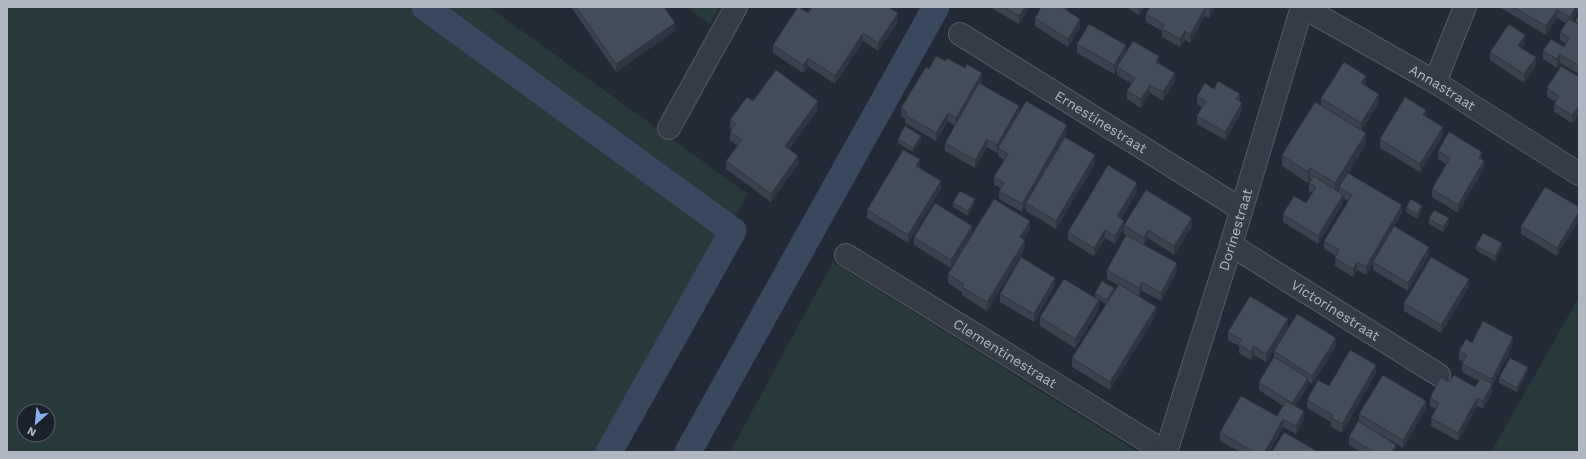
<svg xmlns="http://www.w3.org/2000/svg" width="1586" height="459" viewBox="0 0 1586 459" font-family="'Work Sans',sans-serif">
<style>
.green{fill:#27393a;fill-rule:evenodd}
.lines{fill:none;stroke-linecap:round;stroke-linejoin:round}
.canal{stroke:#39475f;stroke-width:27}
.minor-casing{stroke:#535a65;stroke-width:24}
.minor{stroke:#363c47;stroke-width:22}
.wall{fill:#3a424e;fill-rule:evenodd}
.shaded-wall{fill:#303640}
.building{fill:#444d5b;stroke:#303640}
.labels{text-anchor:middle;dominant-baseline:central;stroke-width:3;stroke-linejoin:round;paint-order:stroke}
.street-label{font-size:14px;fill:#b0b7c3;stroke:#1b212c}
</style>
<rect width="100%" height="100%" fill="#222a36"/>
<path class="green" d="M7,7H489L748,194L601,452H7ZM24,411H48V435H24Z
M686,7H719L710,24Z
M833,262L1138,452H730Z
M1579,297V452H1491L1498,440Z"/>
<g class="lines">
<path class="canal" d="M425,7L733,231L609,452
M688,452L936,7"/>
<defs>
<g id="minor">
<path id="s1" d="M1303,7L1435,82L1579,174"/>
<path id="s2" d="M960,34L1241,209"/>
<path d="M1435,82L1465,7"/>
<path d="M669,128L736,7"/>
<path id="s3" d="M1231,245L1439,375"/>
<path id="s4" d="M846,255L1165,452"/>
<path id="s5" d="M1166,452L1231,245L1302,7"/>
</g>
</defs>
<use href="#minor" class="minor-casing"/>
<use href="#minor" class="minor"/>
</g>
<path class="wall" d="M571,7H664L675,31L616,72Z
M990,7H1030L1019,24Z
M1068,7L1066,10L1080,27L1068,47L1035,26V18Z
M1126,7H1144L1139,15Z
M1150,7H1215L1209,18L1205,16L1190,43L1185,40L1180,47L1162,37V31L1146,22V14Z
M1499,7H1579L1573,21L1575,23V21L1579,15V74L1560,63L1557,68L1543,59V51L1564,47L1566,44L1560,40V32L1566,23L1557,18L1546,35Z
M808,13L898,22L878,51L863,41L835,84L808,66L803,73L773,53V45Z
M1525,43L1522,48L1536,65L1524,83L1490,60V52Z
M1077,44L1126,53L1159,64L1175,81L1163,101L1150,93L1141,108L1127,99V91L1132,84L1117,75V68L1114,74L1077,53Z
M929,69L982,81L981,84L1019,112L1067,133L1065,137L1095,164L1056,229L1026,211V205L1022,212L999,199V191L1000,188L994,185V177L1004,160L998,156V151L997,153L987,147L975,168L945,151V143L955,126L948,121L936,141L905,123V119L901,116V108Z
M1579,77V117L1578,116L1572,123L1554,112V104L1556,102L1547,97V88Z
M1366,84L1364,86L1379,103L1361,130L1366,144L1348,173L1402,213L1394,226L1429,255L1408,291L1373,270V263L1366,275L1357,270L1353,277L1335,266V258L1336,256L1324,249V241L1348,201L1343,198V203L1318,244L1283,222V214L1306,203L1313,193L1309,191V183L1311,179H1310L1308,183L1282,166V155L1321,106V98ZM1345,178L1339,187V192L1337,191Z
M1214,89L1240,101L1242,111L1225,140L1197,124V116L1202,107L1197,104V96Z
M753,101L818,109L789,149L798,164L771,202L726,169V161L738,146L730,140V132L732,130L730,129V120Z
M1443,135L1420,172L1380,148V139Z
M898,139L921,140L913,152L898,143Z
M1438,151L1484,168L1458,213L1432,197V189L1446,164L1438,159Z
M920,168L941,189L908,243L867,218V210Z
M1137,191L1121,219L1124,229L1115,244L1105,238L1094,256L1068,240V232Z
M953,203H975L968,216L953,207Z
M1579,207L1557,256L1521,234V226Z
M1406,208L1422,211L1417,219L1406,212Z
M1429,219L1449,222L1443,232L1429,224Z
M1124,225L1192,227L1174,255L1148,238L1144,245L1177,271L1161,301L1142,291L1139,296L1156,315L1110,390L1072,367V358L1106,304L1095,297V293L1114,292L1118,285L1107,279V270L1128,236L1124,234Z
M1030,229L1024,239L1025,248L987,311L962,295V292L948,283V274Z
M972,234L951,268L914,245V237Z
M1476,246L1502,248L1495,261L1476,250Z
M1055,286L1034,322L1000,302V294Z
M1469,287L1441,333L1404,311V303Z
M1099,309L1075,348L1040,326V317Z
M1288,327L1266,362L1254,355L1251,360L1239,353V346L1228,340V332Z
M1472,343L1513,345L1492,386V393L1483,409L1477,406L1458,441L1431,426V418L1436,409L1430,406V398L1449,382L1475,387L1479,381L1462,372V364L1463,362L1459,360V351Z
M1336,346L1312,384L1308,381V386L1295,406L1304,419L1296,434L1283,427L1269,452H1240L1220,441V432L1277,416L1283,406L1259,390V382L1274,359V351Z
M1528,371L1517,392L1499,383V378Z
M1376,373L1342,433L1331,427V422L1307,408V400L1329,386Z
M1426,409L1403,448L1378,433L1396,452H1360L1349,445V437L1359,422V414Z"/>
<path class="shaded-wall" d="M1025,7H1030L1019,24V16Z
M1063,7H1068V8L1063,16Z
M1139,7H1144L1139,15Z
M1210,7H1215L1209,18V10Z
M1576,7H1579V10L1570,25V17Z
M1205,8V16L1190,43V35Z
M1557,10V18L1546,35V26Z
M898,13V22L878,51V43Z
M1080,19V27L1068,47V39Z
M675,23V31L616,72V64Z
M1185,31V40L1180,47V39Z
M863,33V41L835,84V76Z
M1525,35V43L1518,54V46Z
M1126,45V53L1114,74V65Z
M1560,54V63L1557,68V59Z
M1159,56V64L1156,62Z
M1536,57V65L1524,83V74Z
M808,58V66L803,73V65Z
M982,73V81L956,126V118Z
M1175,73V81L1163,101V92Z
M1366,76V84L1361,92V83Z
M1150,85V93L1141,108V99Z
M1240,94V102L1236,99Z
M1379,94V103L1361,131V123Z
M818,101V109L785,154V146Z
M1242,103V111L1225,140V132Z
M1019,106V114L998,148V151L997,153V145Z
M1578,107V116L1572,123V115Z
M1426,110V118L1423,115Z
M948,113V121L936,141V133Z
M1067,125V133L1027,203H1026V205L1022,212V204Z
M1443,127V135L1420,172V164Z
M1366,133V144L1335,194V183Z
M921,136V140L913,152V148Z
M987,139V147L975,168V160Z
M1482,152V160L1479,158Z
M1095,155V164L1056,229V221Z
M798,156V164L771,202V194Z
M920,159V168L916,174V166Z
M1484,160V168L1458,213V205Z
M1310,168V179L1308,183V172Z
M941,181V189L908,243V235Z
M1137,183V191L1117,225V216Z
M1343,195V203L1318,244V236Z
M975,199V203L968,216V211Z
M1402,205V213L1366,275V267Z
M1422,206V211L1417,219V214Z
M1579,212V220L1557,256V248Z
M1192,218V227L1174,255V246Z
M1449,218V222L1443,232V227Z
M1030,221V229L1020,245V237Z
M1124,221V229L1115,244V236Z
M972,226V234L951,268V260Z
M1105,230V238L1094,256V248Z
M1148,230V238L1144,246V238Z
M1025,240V248L987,311V302Z
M1502,243V248L1495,261V256Z
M1429,247V255L1408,291V283Z
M1357,262V270L1353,277V269Z
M1177,263V271L1161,301V293Z
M1055,278V286L1034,322V314Z
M1469,279V287L1441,333V325Z
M1142,282V291L1139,296V288Z
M1114,288V292L1107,304V300Z
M1099,300V309L1075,348V339Z
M1156,307V315L1110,390V382Z
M1288,319V327L1266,362V354Z
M1513,337V345L1492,386V393L1483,409V401L1492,385V379Z
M1336,338V346L1312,384V376Z
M1254,346V355L1251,360V352Z
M1376,365V373L1342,433V424Z
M1528,367V371L1517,392V388Z
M1308,378V386L1292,411V403Z
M1477,398V406L1458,441V433Z
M1426,401V409L1403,448V440Z
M1304,411V419L1296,434V426Z
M1283,419V427L1269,452H1265Z
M1396,445V452H1392Z"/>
<path class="building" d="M576,7H664L675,23L616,64Z
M798,7H799L808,13L812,7H888L898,13L878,43L863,33L835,76L808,58L803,65L773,45Z
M1004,7H1025L1019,16Z
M1041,7H1063V8L1080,19L1068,39L1035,18Z
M1150,7H1210L1209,10L1205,8L1190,35L1185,31L1180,39L1162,29L1164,24L1146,14Z
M1513,7H1576L1570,17L1557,10L1546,26Z
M1579,15V23L1575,21Z
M1569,19L1579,25V66L1560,54L1557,59L1543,51L1551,39L1564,47L1569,38L1560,32Z
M1089,24L1126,45L1114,65L1077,44Z
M1509,24L1525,35L1518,46L1536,57L1524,74L1490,52Z
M1133,41L1159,56L1156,62L1175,73L1163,92L1150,85L1141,99L1127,91L1135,78L1117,67Z
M936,56L946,61L947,58L965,68L967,64L982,73L956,118L948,113L936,133L905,115L907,112L901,108L926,67L929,69Z
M1344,62L1366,76L1361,83L1379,94L1361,123L1321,98Z
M1561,66L1579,77V108L1578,107L1572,115L1554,104L1559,96L1547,88Z
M776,70L818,101L785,146L798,156L771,194L726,161L742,140L730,132L736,124L730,120L747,97L753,101Z
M1218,81L1240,94L1236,99L1242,103L1225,132L1197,116L1206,101L1197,96L1205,83L1214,89Z
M979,83L1019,106L997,145L987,139L975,160L945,143Z
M1405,97L1426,110L1423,115L1443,127L1420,164L1380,139Z
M1026,101L1067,125L1022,204L999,191L1004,183L994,177L1008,154L998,148Z
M1315,102L1366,133L1335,183L1310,168L1308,172L1282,155Z
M905,126L921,136L913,148L898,139Z
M1449,132L1482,152L1479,158L1484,160L1458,205L1432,189L1450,158L1438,151Z
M1065,137L1095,155L1056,221L1026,203Z
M903,150L920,159L916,166L941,181L908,235L867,210Z
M1108,165L1137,183L1117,216L1124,221L1115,236L1105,230L1094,248L1068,232Z
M1348,173L1402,205L1366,267L1357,262L1353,269L1335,258L1339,250L1324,241L1352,195L1339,187Z
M1314,176L1343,195L1318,236L1283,214L1294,196L1306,203L1316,187L1309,183Z
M1545,187L1579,207V212L1557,248L1521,226Z
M1146,190L1192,218L1174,246L1148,230L1144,238L1124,225Z
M960,191L975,199L968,211L953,203Z
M994,199L1030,221L1020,237L1025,240L987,302L962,287L964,284L948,274Z
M1411,199L1422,206L1417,214L1406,208Z
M935,203L972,226L951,260L914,237Z
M1434,210L1449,218L1443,227L1429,219Z
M1394,226L1429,247L1408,283L1373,262Z
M1483,233L1502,243L1495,256L1476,246Z
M1126,235L1177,263L1161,293L1142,282L1139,288L1107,270Z
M1021,257L1055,278L1034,314L1000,294Z
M1431,257L1469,279L1441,325L1404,303Z
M1064,279L1099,300L1075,339L1040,317Z
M1102,281L1114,288L1107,300L1095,293Z
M1119,284L1156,307L1110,382L1072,358Z
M1250,296L1288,319L1266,354L1254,346L1251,352L1239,344L1242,340L1228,332Z
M1297,314L1336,338L1312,376L1274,351Z
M1483,321L1513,337L1492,379L1462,364L1467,355L1459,351L1466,339L1472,343Z
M1350,350L1376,365L1342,424L1331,418L1333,415L1307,400L1318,380L1329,386Z
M1274,357L1308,378L1292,403L1259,382Z
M1510,358L1528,367L1517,388L1499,378Z
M1383,375L1426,401L1403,440L1359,414Z
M1454,375L1475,387L1481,378L1492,384L1483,401L1477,398L1458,433L1431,418L1439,403L1430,398L1441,377L1449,382Z
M1241,396L1277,416L1286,401L1304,411L1296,426L1283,419L1265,452H1254L1220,432Z
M1358,421L1396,445L1392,452H1374L1349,437Z
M1284,432L1318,452H1272Z"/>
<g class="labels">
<g class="street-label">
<text stroke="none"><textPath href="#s1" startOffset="161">Annastraat</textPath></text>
<text stroke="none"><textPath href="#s2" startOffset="166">Ernestinestraat</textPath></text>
<text stroke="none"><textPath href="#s5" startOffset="233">Dorinestraat</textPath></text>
<text stroke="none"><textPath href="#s3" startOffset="123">Victorinestraat</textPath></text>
<text stroke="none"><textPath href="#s4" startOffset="187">Clementinestraat</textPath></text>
</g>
</g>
<rect width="1586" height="459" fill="none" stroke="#b0b7c3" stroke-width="16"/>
<g transform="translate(36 423) rotate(207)"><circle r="19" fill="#1b212c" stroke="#575d68"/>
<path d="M0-3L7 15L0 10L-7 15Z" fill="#8baeee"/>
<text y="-6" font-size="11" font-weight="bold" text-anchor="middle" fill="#b0b7c3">N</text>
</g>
</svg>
